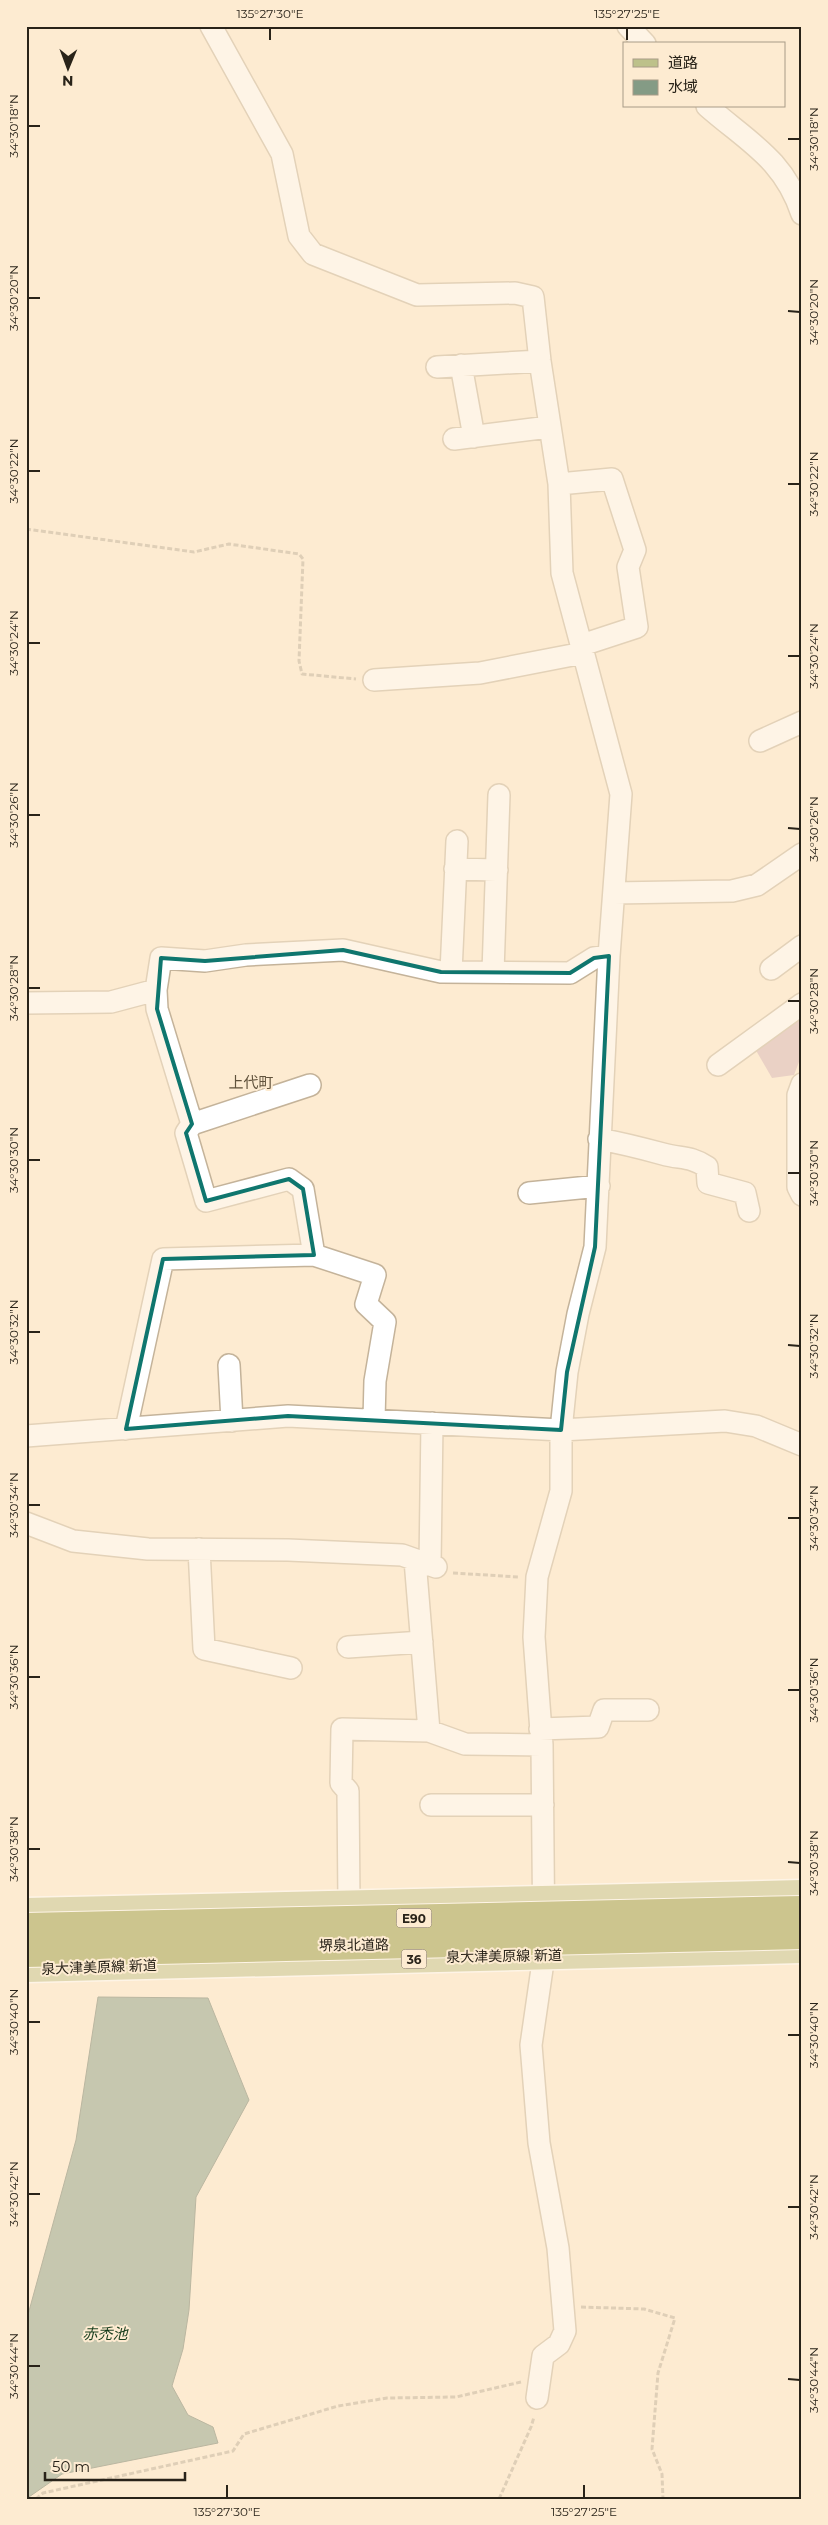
<svg xmlns="http://www.w3.org/2000/svg" width="828" height="2525" viewBox="0 0 828 2525" font-family="Montserrat,'Noto Sans JP',sans-serif">
<style>
.park{fill:#d3b2b6}
.water{fill:#849b85;stroke:#697765}
.lines{fill:none;stroke-linecap:round;stroke-linejoin:round}
.minor-casing{stroke:#c4b39a;stroke-width:24}
.major-casing{stroke:#fff;stroke-width:29}
.path{stroke:#bbad98;stroke-width:3;stroke-dasharray:5 2.5;stroke-linecap:butt}
.minor{stroke:#fff;stroke-width:21}
.major{stroke:#bdc18a;stroke-width:26}
.highway-bridge-casing{stroke:#fff;stroke-width:30;stroke-linecap:butt}
.highway-bridge{stroke:#91973c;stroke-width:28}
.marked{fill:none;stroke:#0f766e;stroke-width:4;stroke-linejoin:round}
.ticks{fill:none;stroke:#292319;stroke-width:2}
.labels{text-anchor:middle;dominant-baseline:central;stroke-width:4;stroke-linejoin:round;paint-order:stroke}
.shield{fill:#fdebd1;stroke:#695f50;stroke-width:1}
.shield-label{font-size:12px;font-weight:bold;fill:#292319}
.street-label{font-size:14px;fill:#292319;stroke:#fdebd1}
.neighbourhood-label{font-size:15px;fill:#60523c;stroke:#fdebd1}
.water-label{font-size:15px;font-style:italic;fill:#173d1c;stroke:#fdebd1}
.neatline{fill:none;stroke:#292319;stroke-width:2}
.ticks-label{font-size:12px;text-anchor:middle;fill:#292319}
</style>
<rect width="100%" height="100%" fill="#fdebd1"/>
<path class="park" d="M802,1010V1054L794,1075L772,1078L754,1047Z"/>
<path class="water" d="M98,1997L208,1998L249,2100L196,2197L189,2310L183,2349L172,2386L188,2415L213,2427L218,2443L62,2474L26,2499V2322L76,2140Z"/>
<g class="lines">
<defs>
<path id="minor" d="M211,26L282,154L299,236L313,254L417,295L515,293L533,297L540,361L559,484L562,573L621,794L609,956L595,1247L578,1314L567,1372L561,1430V1491L537,1577L534,1637L542,1745L544,1955L531,2045L539,2143L558,2248L565,2331L559,2344L543,2356L537,2398
M628,26L645,44
M707,106C748,142 784,159 802,214
M461,365L474,437
M437,367L540,361
M454,439L549,427
M559,484L612,479L635,550L628,567L637,627L582,645
M374,680L480,673L583,653
M760,741L802,722
M455,869L497,870
M614,893L732,891L757,885L802,854
M771,969L802,946
M451,972L457,841
M493,972L499,795
M26,1003L111,1002L156,990
M718,1065L802,1004
M802,1084L798,1095V1187L802,1195
M310,1085L192,1124L186,1133L206,1201L289,1179L303,1189L314,1255L375,1275L366,1304L385,1322L375,1381L374,1420
M192,1124L157,1009L156,990L161,958L205,961L246,955L343,950L441,972L570,973L594,958L609,956
M599,1139C621,1143 641,1148 663,1154C681,1159 691,1156 707,1167L708,1183L745,1193L749,1211
M529,1193L599,1186
M229,1365L232,1421
M126,1429L163,1259L314,1255
M26,1436L288,1416L561,1430L725,1421L756,1426L802,1445
M26,1523L73,1541L148,1549L288,1550L402,1555L436,1567
M199,1549L204,1649L291,1668
M415,1560L429,1731
M430,1565L432,1423
M348,1647L422,1642
M540,1729L598,1727L604,1710H648
M431,1805H543
M349,1903L348,1791L341,1783L342,1729L429,1731L465,1744L542,1745"/>
<path id="major" d="M26,1911L802,1893
M26,1969L802,1950"/>
</defs>
<use href="#minor" class="minor-casing"/>
<use href="#major" class="major-casing"/>
<path class="path" d="M26,529L194,552L229,544L299,554L303,559L299,661L302,674L356,679
M453,1573L519,1577
M581,2307L644,2309L675,2318L658,2373L652,2449L662,2474L663,2499
M36,2499L43,2493L233,2451L244,2434L338,2406L387,2398L456,2397L521,2382
M499,2499L531,2427L534,2417"/>
<use href="#minor" class="minor"/>
<use href="#major" class="major"/>
<defs>
<path id="highway-bridge" d="M26,1927L802,1910
M26,1953L802,1935"/>
</defs>
<use href="#highway-bridge" class="highway-bridge-casing"/>
<use href="#highway-bridge" class="highway-bridge"/>
</g>
<path d="M0 0H828V2525H0ZM343,950L441,972L570,973L594,958L609,956L595,1247L567,1372L561,1430L288,1416L126,1429L163,1259L314,1255L303,1189L289,1179L206,1201L186,1133L192,1124L157,1009L161,958L205,961Z" fill="#fdebd1" fill-opacity=".55" fill-rule="evenodd"/>
<path class="marked" d="M343,950L441,972L570,973L594,958L609,956L595,1247L567,1372L561,1430L288,1416L126,1429L163,1259L314,1255L303,1189L289,1179L206,1201L186,1133L192,1124L157,1009L161,958L205,961Z"/>
<path class="ticks" d="M270,40V28M627,40V28M28,126H40M788,139H800M28,298H40M788,311L800,312M28,471H40M788,484H800M28,643H40M788,656H800M28,815H40M788,828L800,829M28,988H40M788,1001H800M28,1160H40M788,1173H800M28,1332H40M788,1345L800,1346M28,1505H40M788,1518H800M28,1677H40M788,1690H800M28,1849H40M788,1862L800,1863M28,2022H40M788,2035H800M28,2194H40M788,2207H800M28,2366H40M788,2379L800,2380M227,2498V2485M584,2498V2485"/>
<g class="labels">
<g class="shield">
<rect x="396.5" y="1908.5" width="35" height="19" rx="4"/>
<rect x="401.5" y="1949.5" width="25" height="19" rx="4"/>
</g>
<g class="shield-label">
<text x="414" y="1918">E90</text>
<text x="414" y="1959">36</text>
</g>
<g class="street-label">
<text transform="translate(354 1945) rotate(-1)">堺泉北道路</text>
<text transform="translate(504 1956) rotate(-1)">泉大津美原線 新道</text>
<text transform="translate(99 1967) rotate(-2)">泉大津美原線 新道</text>
</g>
<g class="neighbourhood-label">
<text x="251" y="1082">上代町</text>
</g>
<g class="water-label">
<text x="105" y="2333">赤禿池</text>
</g>
</g>
<rect width="828" height="2525" fill="none" stroke="#fdebd1" stroke-width="55"/>
<rect x="623" y="42" width="162" height="65" fill="#fdebd1" stroke="#a89b87"/>
<rect x="633" y="59" width="25" height="8" fill="#bdc18a" stroke="#a89b87"/>
<text x="668" y="68" font-size="15" fill="#292319">道路</text>
<rect x="633" y="80" width="25" height="15" fill="#849b85" stroke="#a89b87"/>
<text x="668" y="92" font-size="15" fill="#292319">水域</text>
<g transform="translate(68 68) rotate(181)" stroke="#fdebd1" stroke-width="4" paint-order="stroke">
<path d="M0-4L9 19L0 12L-9 19Z" fill="#292319"/>
<text y="-8" font-size="14" font-weight="bold" text-anchor="middle" fill="#292319">N</text>
</g>
<path d="M45 2472v8h140v-8" fill="none" stroke="#292319" stroke-width="2.5"/>
<text x="52" y="2472" font-size="15" fill="#292319" stroke="#fdebd1" stroke-width="4" paint-order="stroke">50 m</text>
<rect x="28" y="28" width="772" height="2470" class="neatline"/>
<g class="ticks-label">
<text x="270" y="18">135°27'30"E</text>
<text x="627" y="18">135°27'25"E</text>
<text transform="translate(14 126) rotate(-90)" y="4">34°30'18"N</text>
<text transform="translate(814 139) rotate(-90)" y="4">34°30'18"N</text>
<text transform="translate(14 298) rotate(-90)" y="4">34°30'20"N</text>
<text transform="translate(814 312) rotate(-90)" y="4">34°30'20"N</text>
<text transform="translate(14 471) rotate(-90)" y="4">34°30'22"N</text>
<text transform="translate(814 484) rotate(-90)" y="4">34°30'22"N</text>
<text transform="translate(14 643) rotate(-90)" y="4">34°30'24"N</text>
<text transform="translate(814 656) rotate(-90)" y="4">34°30'24"N</text>
<text transform="translate(14 815) rotate(-90)" y="4">34°30'26"N</text>
<text transform="translate(814 829) rotate(-90)" y="4">34°30'26"N</text>
<text transform="translate(14 988) rotate(-90)" y="4">34°30'28"N</text>
<text transform="translate(814 1001) rotate(-90)" y="4">34°30'28"N</text>
<text transform="translate(14 1160) rotate(-90)" y="4">34°30'30"N</text>
<text transform="translate(814 1173) rotate(-90)" y="4">34°30'30"N</text>
<text transform="translate(14 1332) rotate(-90)" y="4">34°30'32"N</text>
<text transform="translate(814 1346) rotate(-90)" y="4">34°30'32"N</text>
<text transform="translate(14 1505) rotate(-90)" y="4">34°30'34"N</text>
<text transform="translate(814 1518) rotate(-90)" y="4">34°30'34"N</text>
<text transform="translate(14 1677) rotate(-90)" y="4">34°30'36"N</text>
<text transform="translate(814 1690) rotate(-90)" y="4">34°30'36"N</text>
<text transform="translate(14 1849) rotate(-90)" y="4">34°30'38"N</text>
<text transform="translate(814 1863) rotate(-90)" y="4">34°30'38"N</text>
<text transform="translate(14 2022) rotate(-90)" y="4">34°30'40"N</text>
<text transform="translate(814 2035) rotate(-90)" y="4">34°30'40"N</text>
<text transform="translate(14 2194) rotate(-90)" y="4">34°30'42"N</text>
<text transform="translate(814 2207) rotate(-90)" y="4">34°30'42"N</text>
<text transform="translate(14 2366) rotate(-90)" y="4">34°30'44"N</text>
<text transform="translate(814 2380) rotate(-90)" y="4">34°30'44"N</text>
<text x="227" y="2516">135°27'30"E</text>
<text x="584" y="2516">135°27'25"E</text>
</g>
</svg>
